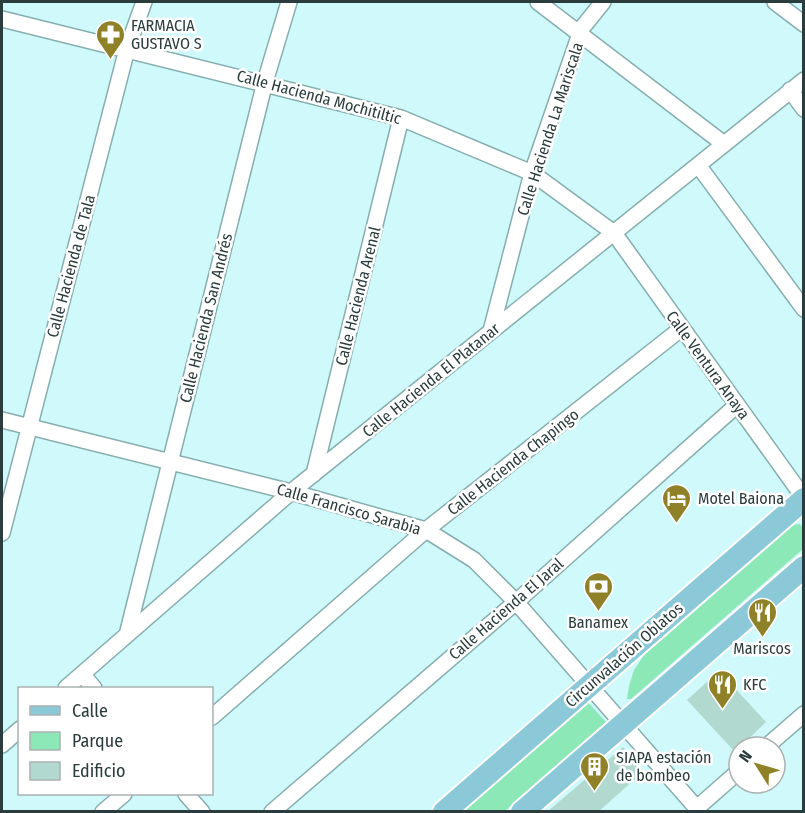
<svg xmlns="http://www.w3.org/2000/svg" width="805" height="813" viewBox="0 0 805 813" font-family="'Fira Sans Condensed',sans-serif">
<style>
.green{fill:#8ce8b7}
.building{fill:#b2d9d0}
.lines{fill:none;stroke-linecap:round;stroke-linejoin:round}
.minor-casing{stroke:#86aeaf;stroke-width:18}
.primary-casing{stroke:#fff;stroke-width:26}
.minor{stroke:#fff;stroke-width:15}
.primary{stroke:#8bc8d8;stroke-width:22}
.labels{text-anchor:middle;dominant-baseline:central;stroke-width:5;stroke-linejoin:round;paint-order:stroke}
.poi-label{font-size:16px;fill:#2b3c3c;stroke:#fff;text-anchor:start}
.street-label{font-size:16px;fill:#2b3c3c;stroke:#fff}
</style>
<rect width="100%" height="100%" fill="#cff9fa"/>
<path class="green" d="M800,524L803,528V549L631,699H627L629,686L634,670L659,633L792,525Z
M586,700L607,723L505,811L455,812Z"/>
<path class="building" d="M719,671L766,722L735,752L687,700Z
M623,747L643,772L598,812H547Z"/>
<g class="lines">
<defs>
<path id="minor" d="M538,2L724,144
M775,2L804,24
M2,19L401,118L532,173L614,233L804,498
M790,90L804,109
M698,165L804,309
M491,331L532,173L582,28L603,2
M2,420L291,492L426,530L474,560L516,602L700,812
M314,474L401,118
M2,533L127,49L144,2
M127,635L265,82L289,2
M82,674L94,688
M66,688L291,492L804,80
M212,717L426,530L682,328
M2,745L20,729
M766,747L804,714
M186,794L202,812
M697,808L739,771
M103,812L124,794
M272,812L516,602L737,405"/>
<path id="primary" d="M444,812L804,499
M522,812L804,567"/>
</defs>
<use href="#minor" class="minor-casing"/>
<use href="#primary" class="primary-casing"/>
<use href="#minor" class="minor"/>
<use href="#primary" class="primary"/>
</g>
<defs>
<symbol id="pharmacy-pin" viewBox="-11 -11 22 30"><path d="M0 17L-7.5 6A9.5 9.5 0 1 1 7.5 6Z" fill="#8e8128" stroke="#fff"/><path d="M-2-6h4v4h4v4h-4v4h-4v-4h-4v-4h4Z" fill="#fff"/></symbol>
<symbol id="hotel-pin" viewBox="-11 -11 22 30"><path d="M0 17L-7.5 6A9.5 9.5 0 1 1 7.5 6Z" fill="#8e8128" stroke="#fff"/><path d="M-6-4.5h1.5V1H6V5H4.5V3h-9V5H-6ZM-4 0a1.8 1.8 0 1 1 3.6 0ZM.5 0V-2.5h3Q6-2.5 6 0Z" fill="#fff"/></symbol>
<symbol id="bank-pin" viewBox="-11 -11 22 30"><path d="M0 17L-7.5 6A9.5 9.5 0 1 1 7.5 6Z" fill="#8e8128" stroke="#fff"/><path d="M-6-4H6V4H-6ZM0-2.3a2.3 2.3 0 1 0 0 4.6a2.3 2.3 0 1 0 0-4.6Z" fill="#fff"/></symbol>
<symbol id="restaurant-pin" viewBox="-11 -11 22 30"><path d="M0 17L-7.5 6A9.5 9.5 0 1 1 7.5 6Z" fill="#8e8128" stroke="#fff"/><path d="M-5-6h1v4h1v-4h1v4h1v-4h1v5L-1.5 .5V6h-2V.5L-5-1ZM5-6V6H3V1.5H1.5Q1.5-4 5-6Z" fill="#fff"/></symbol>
<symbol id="building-pin" viewBox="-11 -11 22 30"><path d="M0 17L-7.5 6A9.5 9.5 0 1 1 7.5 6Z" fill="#8e8128" stroke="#fff"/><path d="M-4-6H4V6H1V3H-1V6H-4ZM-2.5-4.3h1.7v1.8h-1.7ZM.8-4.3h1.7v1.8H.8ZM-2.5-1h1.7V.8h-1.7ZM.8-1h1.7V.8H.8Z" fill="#fff"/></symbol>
</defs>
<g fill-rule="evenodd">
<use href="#pharmacy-pin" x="94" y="18" width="33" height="45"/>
<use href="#hotel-pin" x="660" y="482" width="33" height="45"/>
<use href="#bank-pin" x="582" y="570" width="33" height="45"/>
<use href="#restaurant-pin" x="746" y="596" width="33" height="45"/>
<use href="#restaurant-pin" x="706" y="668" width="33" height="45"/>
<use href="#building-pin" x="578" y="750" width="33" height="45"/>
</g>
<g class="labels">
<g class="poi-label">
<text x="131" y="25">FARMACIA<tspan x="131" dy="18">GUSTAVO S</tspan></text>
<text x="698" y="498">Motel Baiona</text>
<text x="598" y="622" text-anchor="middle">Banamex</text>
<text x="762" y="648" text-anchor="middle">Mariscos</text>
<text x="743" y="684">KFC</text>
<text x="616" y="757">SIAPA estación<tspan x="616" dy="18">de bombeo</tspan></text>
</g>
<g class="street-label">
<text transform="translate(319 97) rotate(15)">Calle Hacienda Mochitiltic</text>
<text transform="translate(550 129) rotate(-72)">Calle Hacienda La Mariscala</text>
<text transform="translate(71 266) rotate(-75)">Calle Hacienda de Tala</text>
<text transform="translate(358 296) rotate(-76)">Calle Hacienda Arenal</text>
<text transform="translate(206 318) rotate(-76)">Calle Hacienda San Andrés</text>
<text transform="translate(708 365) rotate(54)">Calle Ventura Anaya</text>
<text transform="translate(431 380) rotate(-39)">Calle Hacienda El Platanar</text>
<text transform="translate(513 462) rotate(-38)">Calle Hacienda Chapingo</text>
<text transform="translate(349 509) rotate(16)">Calle Francisco Sarabia</text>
<text transform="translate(506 609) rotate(-41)">Calle Hacienda El Jaral</text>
<text transform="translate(624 655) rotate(-41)">Circunvalación Oblatos</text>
</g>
</g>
<rect width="805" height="813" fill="none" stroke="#2b3c3c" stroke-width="6"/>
<rect x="18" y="687" width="195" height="108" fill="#ffffff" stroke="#aab1b1" stroke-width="1.5"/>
<rect x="30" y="706" width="30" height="9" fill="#8bc8d8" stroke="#aab1b1" stroke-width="1.5"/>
<text x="72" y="717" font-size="18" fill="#2b3c3c">Calle</text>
<rect x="30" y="732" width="30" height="18" fill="#8ce8b7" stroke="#aab1b1" stroke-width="1.5"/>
<text x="72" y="747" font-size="18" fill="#2b3c3c">Parque</text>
<rect x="30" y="762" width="30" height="18" fill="#b2d9d0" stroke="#aab1b1" stroke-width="1.5"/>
<text x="72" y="777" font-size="18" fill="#2b3c3c">Edificio</text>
<g transform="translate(757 765) rotate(307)"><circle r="28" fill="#ffffff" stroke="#aab1b1" stroke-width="1.5"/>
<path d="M0-4.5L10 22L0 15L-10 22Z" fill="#8e8128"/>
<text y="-9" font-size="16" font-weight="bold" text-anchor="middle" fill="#2b3c3c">N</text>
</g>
</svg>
